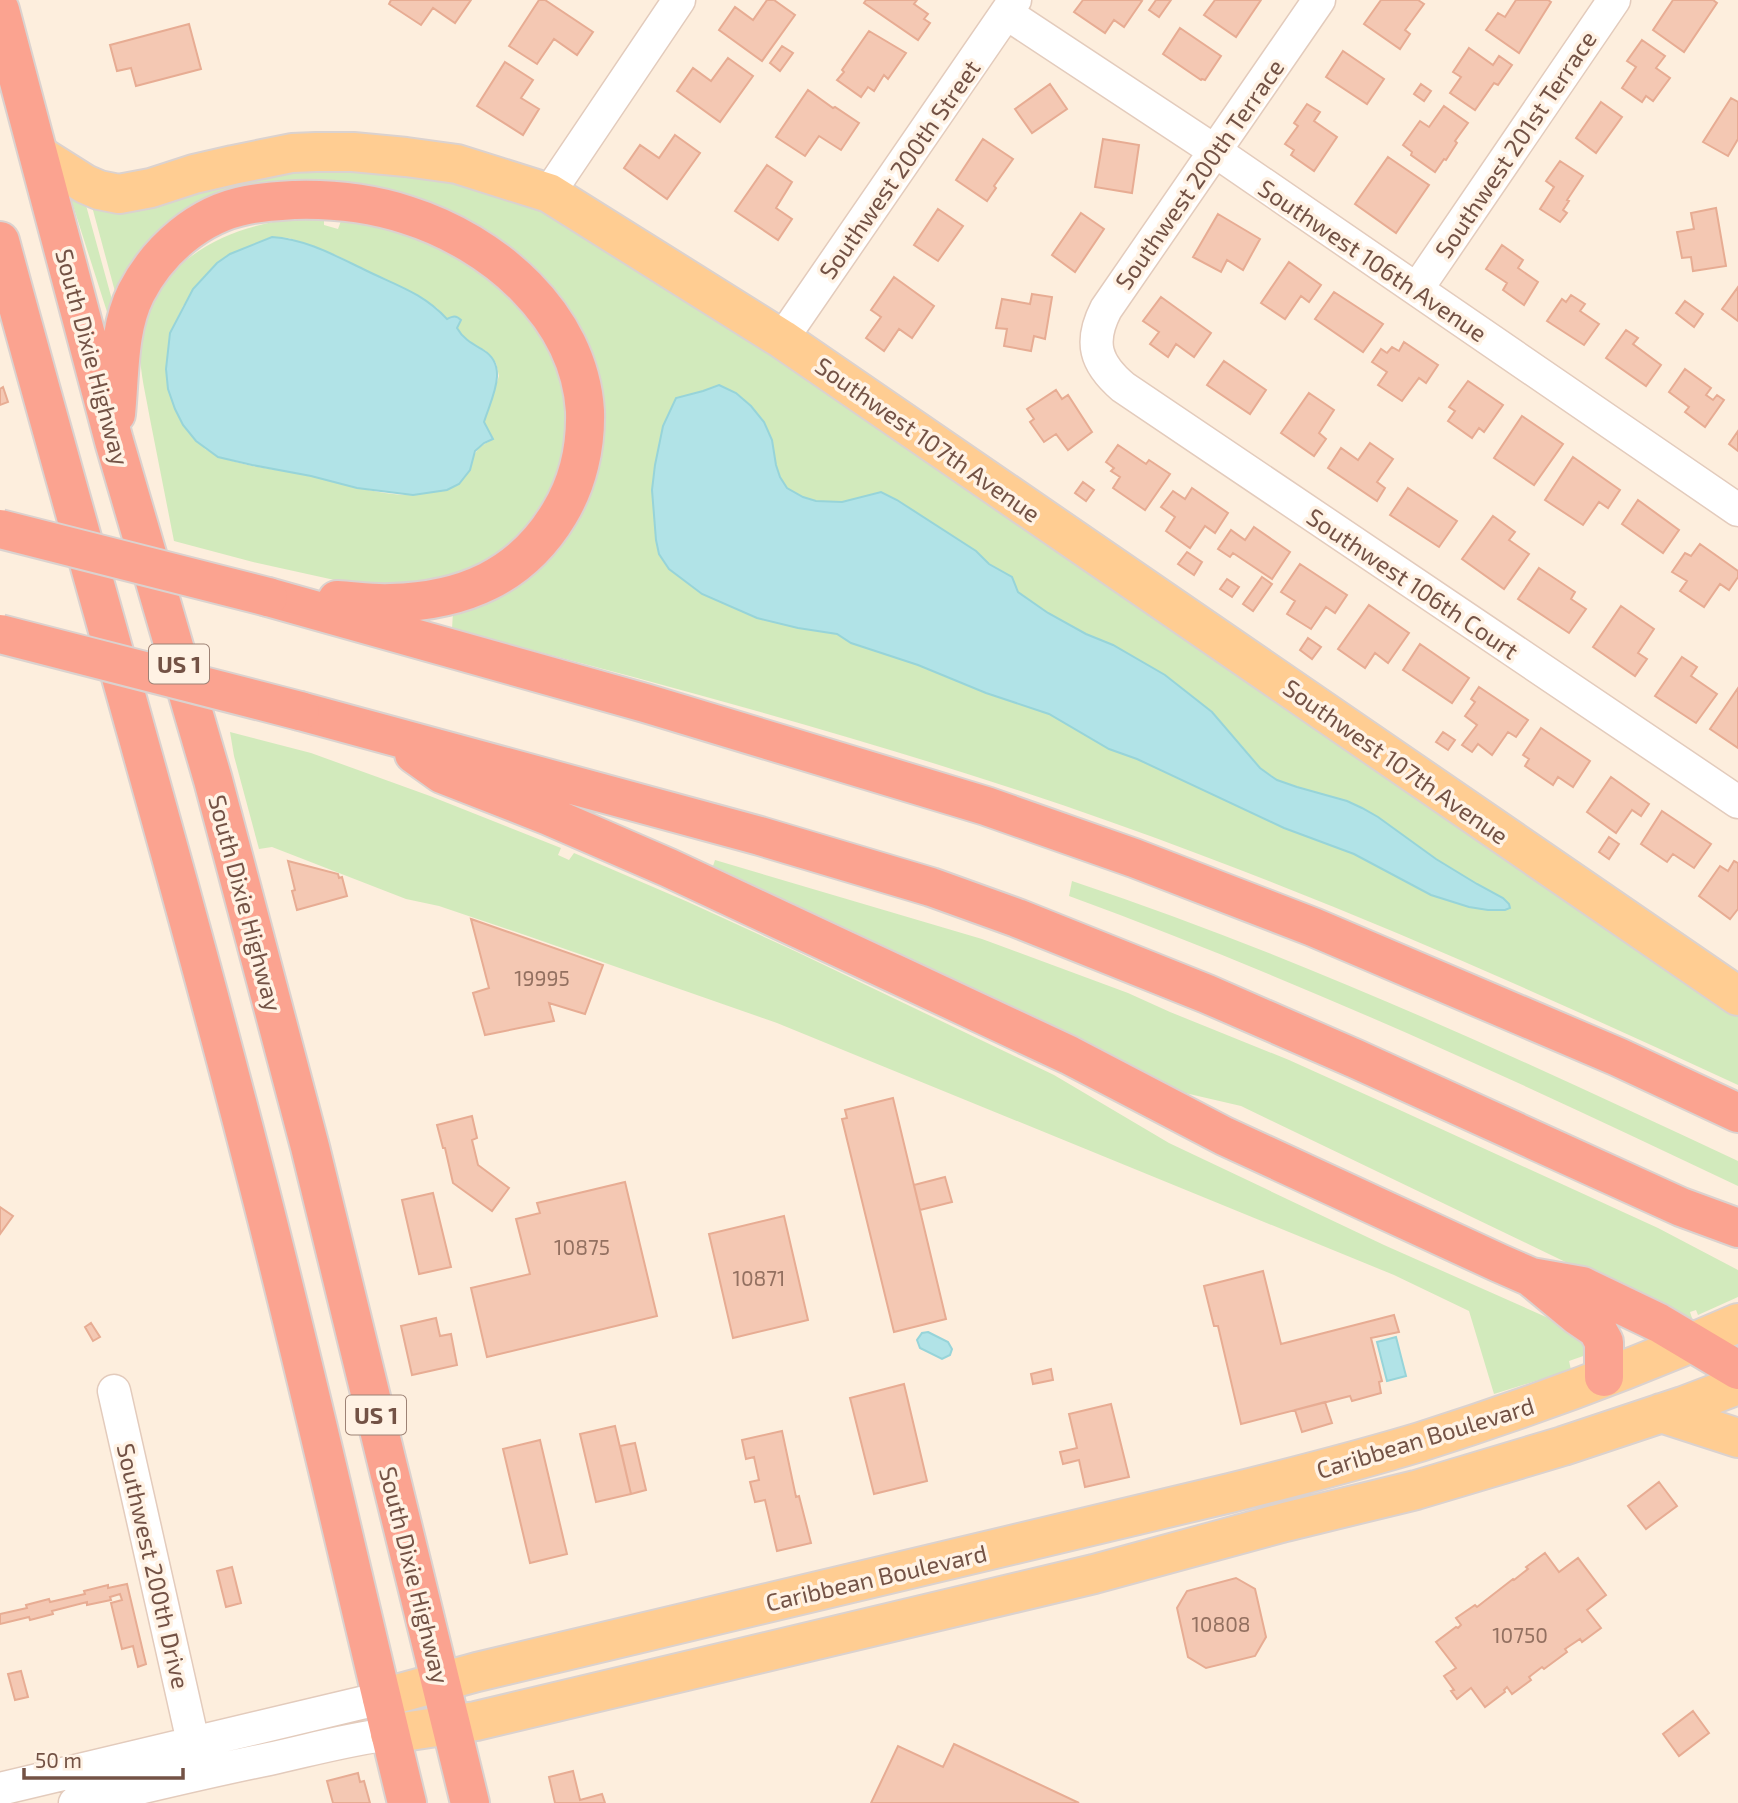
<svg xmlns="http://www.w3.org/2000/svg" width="1738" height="1803" viewBox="0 0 1738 1803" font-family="'Exo 2',sans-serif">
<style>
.green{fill:#d2eabc;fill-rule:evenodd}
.water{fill:#b1e3e7;stroke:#97d4d9;stroke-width:2}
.building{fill:#f4c8b3;stroke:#e7ac93;stroke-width:2}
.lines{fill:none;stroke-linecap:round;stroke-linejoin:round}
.minor-casing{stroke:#e3cbbc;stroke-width:35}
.major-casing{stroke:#dbd2cf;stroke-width:42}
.highway-casing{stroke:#dbd2cf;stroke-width:42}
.minor{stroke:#fff;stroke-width:32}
.major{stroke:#ffcd92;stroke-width:38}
.highway{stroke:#fba390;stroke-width:38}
.highway-bridge-casing{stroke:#dbd2cf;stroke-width:42;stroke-linecap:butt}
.highway-bridge{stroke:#fba390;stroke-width:38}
.labels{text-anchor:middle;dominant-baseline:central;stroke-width:7;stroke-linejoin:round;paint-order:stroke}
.number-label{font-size:21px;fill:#937060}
.shield{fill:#fff2e4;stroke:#9d8275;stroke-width:2}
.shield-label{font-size:23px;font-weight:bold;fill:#735245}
.street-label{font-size:24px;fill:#735245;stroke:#fff2e4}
</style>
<rect width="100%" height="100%" fill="#fdeedd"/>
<path class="green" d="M286,169H413L564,213L1738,1013V1085C1561,1003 1384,924 1201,855C957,762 704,695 452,629L453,612C461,611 471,610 479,607C584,567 638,433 582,333C573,317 563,298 549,285C539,278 527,273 516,267L284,189L117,299L90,199ZM719,385L736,393L758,414L772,440L776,465L780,478L787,488L803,497L816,501L842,502L880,492L897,500L976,551L989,564L1012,577L1018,592L1048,613L1086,634L1113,645L1165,675L1212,712L1260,768L1271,776L1277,780L1297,787L1347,801L1362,808L1378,817L1436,859L1477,884L1503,898L1509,904L1510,908L1505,910H1488L1354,854L1284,828L1137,759L1109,749L1049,714L986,693L918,665L851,643L837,634L798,628L702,594L669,569L659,554L656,540L652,490L655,465L663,426L674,402Z
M69,193L84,198L114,307L108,315Z
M298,218H324V225L338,229L342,218L375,223L436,244L494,280L527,311L556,363L565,397V435L562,453L556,474L548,494L524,529L493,557L455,574L419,582L370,584L339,581L253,562L174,541C166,500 158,460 150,419C146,395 139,370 140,345C141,332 146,320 150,309C175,249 238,225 298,218ZM271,237L289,238L336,255L437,308L460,334L475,346L486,351L496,363L499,376L484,422L493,439C477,448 474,451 470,470C457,475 422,495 410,495C376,495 343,483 310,476C275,468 236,468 205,449L166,370L170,333L183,306L217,263L230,254Z
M230,732L311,753L430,796L561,848L558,855L569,860L574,853L688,902L797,952L1054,1075L1169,1143L1384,1245L1571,1328L1582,1336L1589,1354L1569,1361L1571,1370L1494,1394L1469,1311L1394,1275L777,1023L525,935L439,906L406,899L272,847L259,849L234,756Z
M715,860L982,939L1128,993L1170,1012L1289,1060L1391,1106L1658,1228L1738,1270V1297L1698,1315L1696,1310L1690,1312L1692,1318L1686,1320L1241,1106L1185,1093L712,869Z
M1072,881C1301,957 1520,1059 1738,1161V1186C1518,1081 1298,980 1069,896Z"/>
<path class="water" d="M272,237C305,239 334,255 363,269C395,285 422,292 447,319C453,316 456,315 461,320L457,328C463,339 473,344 483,350C510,366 491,399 484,422L493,439L484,443L475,451L470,470L459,484L447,490L413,495L357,488L311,476L252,465L218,457L196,441L183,425L175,409L168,389L166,369L170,333L193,289L217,263L230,254Z
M719,385L736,393L751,406L764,422L772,440L776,465L780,477L787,488L803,497L816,501L842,502L881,492L897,500L976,551L989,564L1012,577L1018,592L1048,613L1086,634L1113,645L1165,675L1212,712L1260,768L1271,776L1277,780L1297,787L1347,801L1362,808L1378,817L1436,859L1477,884L1503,898L1509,904L1510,908L1505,910H1488L1469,907L1431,895L1354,854L1284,828L1137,759L1109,749L1049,714L986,693L918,665L851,643L837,634L798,628L757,618L702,594L669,569L659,554L656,540L652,490L655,465L663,426L676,398L703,391Z
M928,1332L948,1342L952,1349L950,1355L942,1359L920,1348L917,1340L922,1333Z
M1396,1337L1406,1376L1387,1381L1377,1342Z"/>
<path class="building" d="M391,0H471L455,23L433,8L421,25L389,4Z
M539,0H545L593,32L577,55L554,39L537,64L509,46Z
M767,0H774L795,15L762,61L719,30L735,7L753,20Z
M866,0H917L914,4L928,14L924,19L930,23L918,40L864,3Z
M1083,0H1140L1142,1L1124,27L1114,20L1105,33L1074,12Z
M1156,0H1171L1159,17L1149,10Z
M1215,0H1261L1236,37L1204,15Z
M1381,0H1418L1424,4L1405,30L1410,34L1400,49L1364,24Z
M1516,0H1548L1551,2L1519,53L1486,30L1498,13L1505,17Z
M1673,0H1713L1717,3L1684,52L1653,30Z
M189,24L201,69L136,86L131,68L117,71L110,45Z
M1180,28L1221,56L1205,80L1202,79L1201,80L1163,54Z
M869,31L906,53L888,79L884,75L874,91L868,87L861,97L837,80L844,72L842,70Z
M1642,40L1665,56L1656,68L1670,78L1653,101L1646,96L1642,102L1622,88L1636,67L1627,61Z
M782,46L793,53L780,71L770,63Z
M1469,48L1493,65L1499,56L1512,65L1498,85L1494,83L1475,110L1450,93L1461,77L1453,72Z
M1343,51L1384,79L1367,104L1326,77Z
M728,58L753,76L720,122L677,91L693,68L711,81Z
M505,62L533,80L521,98L539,109L523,135L477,106Z
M1050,84L1067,109L1032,133L1015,109Z
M1421,84L1431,91L1424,101L1414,94Z
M808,90L833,108L835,107L859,123L841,150L819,136L805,156L776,137Z
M1731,98L1738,102V139L1728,156L1703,142Z
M1601,102L1622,117L1596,153L1576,138Z
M1307,104L1320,112L1314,121L1337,137L1314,171L1291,155L1294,150L1285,144L1298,126L1294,123Z
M1444,106L1468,123L1455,141L1457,143L1446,160L1444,159L1435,172L1411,155L1412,152L1403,145L1420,121L1429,127Z
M675,135L700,153L667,199L624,168L640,145L659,158Z
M983,139L1013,159L994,186L996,188L987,201L956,180Z
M1103,139L1139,145L1132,193L1095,187Z
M1388,157L1429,185L1396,233L1355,204Z
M1560,161L1583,176L1567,200L1569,201L1563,210L1567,213L1560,222L1540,209L1554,187L1546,181Z
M767,165L792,182L776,208L792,219L778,240L735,211Z
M1716,208L1726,266L1693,271L1691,257L1682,258L1677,232L1694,229L1691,213Z
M938,209L963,226L938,261L914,245Z
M1081,213L1104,229L1075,272L1052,255Z
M1218,214L1260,239L1243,270L1227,260L1221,272L1193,257Z
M1502,245L1523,260L1518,268L1538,282L1524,305L1503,290L1507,283L1486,269Z
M1289,262L1321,285L1309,302L1301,296L1285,319L1261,303Z
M894,277L934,306L912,338L899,329L884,351L866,338L881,317L871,310Z
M1738,287V321L1722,309Z
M1334,292L1383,324L1363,352L1315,319Z
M1032,294L1052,297L1045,339L1034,336L1031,351L1004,346L1007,329L996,328L1002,299L1030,304Z
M1571,295L1585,304L1580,311L1599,324L1584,345L1547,321L1562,299L1566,302Z
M1161,297L1211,333L1194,357L1176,344L1168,357L1150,344L1159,332L1143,321Z
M1685,301L1703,314L1694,327L1676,313Z
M1626,330L1638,338L1633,344L1661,365L1646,386L1606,358Z
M1404,342L1438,365L1426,383L1419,378L1402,401L1378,385L1387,372L1372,362L1381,349L1387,353L1392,347L1399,351Z
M1224,361L1266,390L1250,414L1207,385Z
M1685,369L1711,388L1706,395L1713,400L1717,395L1724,400L1705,427L1685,412L1689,407L1669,392Z
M1468,381L1503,405L1484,432L1479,428L1472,438L1448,421L1455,411L1449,407Z
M3,387L8,402L0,405V389Z
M1056,390L1062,399L1068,395L1092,432L1068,450L1056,434L1044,442L1030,422L1034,419L1027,409Z
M1309,393L1334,410L1319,433L1326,439L1314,456L1281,433Z
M1522,416L1563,444L1534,485L1494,458Z
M1738,431V451L1729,444Z
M1370,443L1393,459L1377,482L1385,488L1377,501L1328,468L1341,448L1358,460Z
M1118,445L1146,464L1149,460L1170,474L1145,510L1113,488L1120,477L1111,471L1114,468L1106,462Z
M1573,457L1620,490L1608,508L1599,502L1583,525L1545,500Z
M1083,482L1094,490L1086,501L1075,493Z
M1192,488L1228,513L1215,533L1205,526L1190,548L1166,531L1175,517L1161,507L1173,491L1185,499Z
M1408,488L1457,521L1439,547L1390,515Z
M1638,500L1679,530L1663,553L1622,524Z
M1493,516L1515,532L1509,540L1529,554L1504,589L1462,559Z
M1254,527L1290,552L1272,579L1233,553L1230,557L1218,549L1231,530L1245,540Z
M1700,544L1738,571V577L1729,590L1720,584L1704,607L1680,591L1687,581L1672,572L1685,553L1691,556Z
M1187,552L1202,562L1194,575L1178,564Z
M1300,564L1347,595L1335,613L1326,607L1311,629L1287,614L1295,601L1281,592Z
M1539,568L1575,592L1571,599L1586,609L1569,633L1518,599Z
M1262,577L1272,584L1253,611L1243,604Z
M1227,579L1239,587L1232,597L1220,589Z
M1369,605L1409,633L1388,663L1375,653L1365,668L1338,649Z
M1621,606L1654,629L1638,653L1647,659L1635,676L1593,647Z
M1308,638L1321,647L1312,659L1300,650Z
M1420,644L1469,678L1452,703L1403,670Z
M1682,657L1697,667L1691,676L1717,694L1696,723L1655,696Z
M1479,687L1528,720L1516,737L1508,732L1492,755L1478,744L1472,752L1462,745L1477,725L1465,716L1475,702L1471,699Z
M1738,688V748L1710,729Z
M1541,728L1590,761L1573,787L1558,777L1553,785L1525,766L1529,759L1523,755Z
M1443,732L1455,740L1448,750L1436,742Z
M1611,777L1649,804L1641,816L1632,810L1616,833L1587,812Z
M1662,811L1711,844L1694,868L1673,854L1667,862L1641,844Z
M1609,837L1619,844L1609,859L1599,852Z
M288,861L338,874L339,878L342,877L347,896L297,910L292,891L295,890Z
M1734,861L1738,863V909L1730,919L1699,896L1720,866L1728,871Z
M471,919L603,965L585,1014L549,1003L554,1021L485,1035L473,993L489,988Z
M893,1098L946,1319L894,1332L842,1119L847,1118L845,1110Z
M472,1116L477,1138L472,1140L478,1165L509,1188L492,1211L453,1183L445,1148H443L437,1125Z
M945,1177L952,1202L920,1210L914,1185Z
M625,1182L657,1316L487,1357L471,1288L530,1274L516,1219L540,1213L537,1203Z
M433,1193L451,1267L419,1274L402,1200Z
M0,1207L13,1216L0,1234Z
M784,1216L808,1320L733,1338L709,1234Z
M1263,1271L1281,1344L1394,1315L1399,1332L1371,1338L1382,1381L1379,1382L1381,1393L1352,1401L1350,1396L1241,1424L1218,1326H1214L1204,1286Z
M436,1318L440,1336L451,1334L457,1365L412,1375L401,1326Z
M91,1323L100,1337L93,1341L85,1327Z
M1051,1369L1053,1380L1033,1384L1031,1374Z
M904,1384L927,1481L874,1494L850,1398Z
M1325,1402L1332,1423L1302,1432L1295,1410Z
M1111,1404L1129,1477L1085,1487L1079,1460L1063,1464L1060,1452L1077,1448L1069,1414Z
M615,1426L631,1494L596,1502L580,1434Z
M782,1431L796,1497L799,1496L811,1543L777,1551L765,1500L755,1502L750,1482L759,1480L754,1457L746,1459L742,1440Z
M540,1440L567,1554L530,1563L503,1449Z
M635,1443L646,1490L631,1494L620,1446Z
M1659,1482L1677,1506L1646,1529L1628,1506Z
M1545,1553L1559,1572L1578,1558L1606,1595L1587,1610L1601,1628L1582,1642L1580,1639L1565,1649L1567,1652L1544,1669L1542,1667L1529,1677L1531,1680L1512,1694L1507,1687L1504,1690L1505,1692L1485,1707L1471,1688L1457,1699L1451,1691L1454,1690L1444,1676L1456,1668L1436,1642L1456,1627L1458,1628L1461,1625L1456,1618L1475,1605L1477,1607L1513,1579L1514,1580L1528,1569L1526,1567Z
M232,1567L241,1603L226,1607L217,1571Z
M1236,1578L1255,1589L1266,1637L1255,1656L1206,1668L1188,1657L1177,1608L1187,1591Z
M127,1584L146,1664L138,1667L133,1646L122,1649L111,1603L122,1600L120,1594L110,1597L111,1600L87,1605V1602L52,1611L53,1614L30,1620L29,1617L0,1624V1614L27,1608L26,1605L49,1599L50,1602L85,1594L84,1591L108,1585V1588Z
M21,1671L28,1697L15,1700L8,1674Z
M1693,1711L1709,1733L1679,1756L1663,1734Z
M954,1744L1079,1803H871L898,1746L943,1767Z
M573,1771L580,1800L602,1794L605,1803H555L549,1777Z
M358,1773L360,1782L364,1781L370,1803H333L327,1781Z"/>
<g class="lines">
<defs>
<path id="minor" d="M1319,0L1106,309C1089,342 1095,363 1123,387L1738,802
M1006,13L1215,151L1738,510
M549,193L679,0
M1417,289L1614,0
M782,339L1015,0
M114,1391L193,1742
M0,1789L382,1698
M75,1803C140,1788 204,1772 269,1759C310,1750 349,1739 390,1734"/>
<path id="major" d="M39,155L85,184L99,190L119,194L151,188L194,174L233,165L292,153L316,152H353L406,157L457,164L549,193L782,339L1738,996
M1661,1413L1738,1438
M382,1698L477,1672L1230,1493C1294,1477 1357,1461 1420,1442C1528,1408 1635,1368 1738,1323
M390,1734L476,1721L1094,1574L1285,1522L1416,1490L1563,1446L1683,1406L1738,1385"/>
<path id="highway" d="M0,10L114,441L213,780L310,1147L470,1803
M0,241C83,549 174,855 253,1164C308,1376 355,1590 407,1803
M116,414C120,374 118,329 136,293C158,250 199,214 247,205C262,202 279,201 295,200C333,199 370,203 407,215C493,242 579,315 585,411C586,446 578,483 559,514C521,577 463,601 391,603C373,604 355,601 337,600
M268,597L645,703L986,806L1134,858L1313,927L1618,1057L1738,1113
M300,711L760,836L931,887L1017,918L1207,994L1356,1059L1681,1207L1738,1228
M414,754L442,774L549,816L669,868L1069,1055L1224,1136L1499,1263L1531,1277L1582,1286L1659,1323L1738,1370
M1532,1278L1578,1316L1597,1329L1604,1342V1377"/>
</defs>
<use href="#minor" class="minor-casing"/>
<use href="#major" class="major-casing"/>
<use href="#highway" class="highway-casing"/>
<use href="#minor" class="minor"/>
<use href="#major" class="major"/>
<use href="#highway" class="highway"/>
<defs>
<path id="highway-bridge" d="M0,529L268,597
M0,634L300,711"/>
</defs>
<use href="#highway-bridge" class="highway-bridge-casing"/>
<use href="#highway-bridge" class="highway-bridge"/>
</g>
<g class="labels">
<g class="number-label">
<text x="542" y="977">19995</text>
<text x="582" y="1246">10875</text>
<text x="759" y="1277">10871</text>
<text x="1221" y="1623">10808</text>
<text x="1520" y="1634">10750</text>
</g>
<g class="shield">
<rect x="149" y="644.5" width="60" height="39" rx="5"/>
<rect x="346" y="1395.5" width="60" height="39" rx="5"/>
</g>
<g class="shield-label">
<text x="179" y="664">US 1</text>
<text x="376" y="1415">US 1</text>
</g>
<g class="street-label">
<text transform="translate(1515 144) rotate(-56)">Southwest 201st Terrace</text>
<text transform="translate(899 169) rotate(-55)">Southwest 200th Street</text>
<text transform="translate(1199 174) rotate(-55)">Southwest 200th Terrace</text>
<text transform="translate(1373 260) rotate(34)">Southwest 106th Avenue</text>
<text transform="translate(93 357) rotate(75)">South Dixie Highway</text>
<text transform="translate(928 439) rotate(35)">Southwest 107th Avenue</text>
<text transform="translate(1413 583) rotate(34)">Southwest 106th Court</text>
<text transform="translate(1396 761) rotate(35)">Southwest 107th Avenue</text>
<text transform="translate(246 903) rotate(75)">South Dixie Highway</text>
<text transform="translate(1425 1437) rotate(-17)">Caribbean Boulevard</text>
<text transform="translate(154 1566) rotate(77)">Southwest 200th Drive</text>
<text transform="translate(415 1575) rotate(76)">South Dixie Highway</text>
<text transform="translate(876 1577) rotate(-13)">Caribbean Boulevard</text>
</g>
</g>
<path d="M24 1768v10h159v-10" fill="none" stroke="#735245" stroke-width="3.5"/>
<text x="35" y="1768" font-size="21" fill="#735245" stroke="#fff2e4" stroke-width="5" paint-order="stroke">50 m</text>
</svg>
